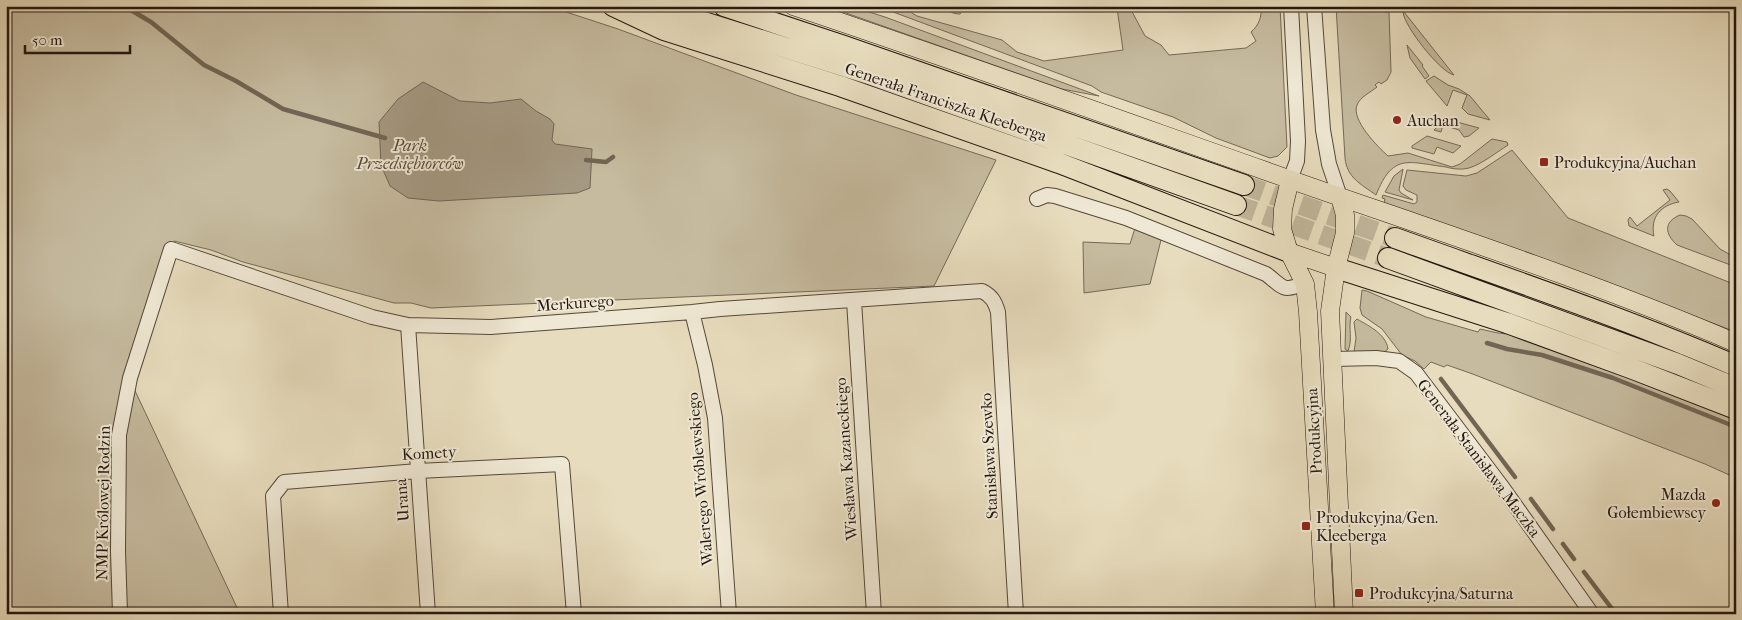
<svg xmlns="http://www.w3.org/2000/svg" width="1742" height="620" viewBox="0 0 1742 620" font-family="'IM FELL French Canon',serif">
<style>
.green{fill:#c6bb9f;stroke:#756957}
.water{fill:#a59982;stroke:#716554}
.lines{fill:none;stroke-linecap:round;stroke-linejoin:round}
.stream{stroke:#716554;stroke-width:4.5}
.highway-tunnel{stroke:#c0b59a;stroke-width:20;stroke-dasharray:20 10;stroke-linecap:butt}
.minor-casing{stroke:#55483a;stroke-width:16}
.major-casing{stroke:#24170f;stroke-width:19}
.highway-casing{stroke:#24170f;stroke-width:22}
.minor{stroke:#efe8d4;stroke-width:14}
.major{stroke:#e7dcbd;stroke-width:18}
.highway{stroke:#e7dcbd;stroke-width:20}
.poi-dot{fill:#8f2418;stroke:#efe8d4;stroke-width:2}
.labels{text-anchor:middle;dominant-baseline:central;stroke-width:4;stroke-linejoin:round;paint-order:stroke}
.street-label{font-size:16px;fill:#24170f;stroke:#efe8d4}
.poi-label{font-size:16px;fill:#24170f;stroke:#efe8d4;text-anchor:start}
.park-label{font-size:16px;font-style:italic;fill:#55483a;stroke:#efe8d4}
</style>
<rect width="100%" height="100%" fill="#e7dcbd"/>
<filter id="stains"><feTurbulence type="fractalNoise" baseFrequency=".004" numOctaves="4"/><feColorMatrix values="0 0 0 0 .2 0 0 0 0 .09 0 0 0 0 .02 0 0 0 .5 -.17"/></filter>
<radialGradient id="worn" r=".72"><stop offset=".6" stop-color="#630" stop-opacity="0"/><stop offset="1" stop-color="#630" stop-opacity=".3"/></radialGradient>
<path class="green" d="M6,6H548L618,29L796,95L996,160L934,286L431,308L411,303H394L243,262L211,250L174,241L129,378L240,614H6Z
M826,6H850L885,17L1099,96L1062,89Z
M877,6H907L912,13L917,16L1002,40L1017,52L1044,61L1123,50L1117,8L1114,6H1129L1145,36L1161,45L1169,55L1246,48L1256,41L1251,32C1259,25 1262,17 1261,6H1280L1287,147L1278,156L1270,158L1216,138L1173,117L1101,92L1092,86Z
M944,6H965V7L960,14C953,14 949,12 944,6Z
M1336,6H1384V12H1389L1391,72L1387,80L1381,84L1379,82L1375,85L1377,87C1371,92 1360,97 1357,105C1351,120 1378,147 1388,156L1408,153L1452,167L1460,164L1492,139L1507,142L1508,145C1497,152 1482,164 1469,168C1461,170 1453,169 1446,167C1407,162 1393,153 1376,195C1361,184 1347,178 1345,158Z
M1403,12H1404L1454,75C1440,72 1404,26 1403,12Z
M1407,45L1423,65L1422,66L1429,76L1425,79L1410,58Z
M1434,76L1448,85L1459,89L1470,96L1490,120L1468,114L1462,108L1467,95L1453,90L1447,106L1426,81Z
M1446,119L1479,128L1469,136L1464,137L1459,130L1443,125L1441,132L1434,130Z
M1427,136L1461,146L1453,153L1437,147L1434,154L1412,148V146Z
M1512,150L1568,218L1736,285V332L1557,264L1384,203L1385,199L1382,198L1383,195L1414,204L1417,202V195L1406,190L1403,186L1407,170L1466,176L1477,173Z
M1403,169L1399,190L1401,193L1413,200L1385,192L1394,176Z
M1667,189L1670,191L1679,202C1661,205 1650,217 1654,236L1629,226L1628,220L1630,217L1637,226L1670,200L1663,190Z
M1680,215L1686,216L1692,219L1720,249L1736,258V267L1677,245C1665,234 1663,222 1680,215Z
M1135,228L1161,240L1150,284L1084,293L1083,242L1130,244Z
M1362,290L1367,291L1426,317L1478,332L1480,329L1498,333L1515,335L1736,418V478L1705,464L1470,373L1447,365L1444,367L1431,362L1424,369L1415,361L1402,355L1382,329L1362,315L1360,308Z
M1346,312L1351,317C1348,328 1353,339 1348,351L1345,349Z
M1357,319C1369,326 1386,334 1388,349L1383,353L1354,352L1356,338L1354,322Z"/>
<path class="water" d="M423,82L460,101L490,103L521,99L536,111L550,119L554,124L552,140L555,144L592,149L590,188L577,193L439,201L408,198L390,186L381,165L379,122L398,99Z"/>
<g class="lines">
<path class="stream" d="M124,6L151,22L204,65L236,81L283,109L385,138
M586,160L606,162L613,157
M1487,343L1507,349L1542,355L1613,378L1736,427
M1441,379L1515,477
M1531,499L1553,529
M1563,544L1574,559
M1584,572L1616,614"/>
<path class="highway-tunnel" d="M1244,185L1395,238
M1236,205L1388,258"/>
<defs>
<path id="minor" d="M1314,6L1323,130L1329,164L1340,197
M1290,180L1297,161L1298,141L1291,6
M1037,199L1047,195L1055,196L1126,218L1266,274C1272,278 1281,288 1287,288C1293,288 1299,285 1305,284
M854,301L874,614
M692,312L705,365L715,418L729,614
M408,325L428,614
M1333,359L1376,358L1399,361L1416,373L1503,488L1592,614
M120,614L118,551L119,435L130,378L171,249L372,317L408,325L491,327L692,312L720,309L982,291C992,296 995,302 998,312L1016,614
M281,614L273,496L284,482L418,471L562,464L574,614"/>
<path id="major" d="M793,6C951,59 1107,115 1263,170C1421,226 1582,277 1736,343
M1290,180L1283,209L1282,229L1289,252L1305,284L1308,312L1325,614
M1340,197L1345,215V233L1336,268L1330,311L1344,614
M1289,252L1336,268"/>
<path id="highway" d="M613,6L664,30L840,86L1059,163L1289,252
M653,6L872,75L1236,205
M724,6L844,46L1244,185
M1395,238C1509,279 1625,318 1736,366
M1388,258L1678,364L1736,388
M1336,268L1507,323L1633,369L1736,409"/>
</defs>
<use href="#minor" class="minor-casing"/>
<use href="#major" class="major-casing"/>
<use href="#highway" class="highway-casing"/>
<use href="#minor" class="minor"/>
<use href="#major" class="major"/>
<use href="#highway" class="highway"/>
</g>
<g class="poi-dot">
<circle cx="1397" cy="120" r="5"/>
<rect x="1539" y="157" width="10" height="10" rx="2.5"/>
<circle cx="1716" cy="503" r="5"/>
<rect x="1301" y="521" width="10" height="10" rx="2.5"/>
<rect x="1354" y="588" width="10" height="10" rx="2.5"/>
</g>
<g class="labels">
<g class="street-label">
<text transform="translate(946 102) rotate(19)">Generała Franciszka Kleeberga</text>
<text transform="translate(575 303) rotate(-4)">Merkurego</text>
<text transform="translate(1314 431) rotate(-93)">Produkcyjna</text>
<text transform="translate(429 453) rotate(-3)">Komety</text>
<text transform="translate(989 456) rotate(-93)">Stanisława Szewko</text>
<text transform="translate(1479 458) rotate(53)">Generała Stanisława Maczka</text>
<text transform="translate(846 459) rotate(-94)">Wiesława Kazaneckiego</text>
<text transform="translate(700 479) rotate(-95)">Walerego Wróblewskiego</text>
<text transform="translate(402 500) rotate(-94)">Urana</text>
<text transform="translate(103 503) rotate(-89)">NMP Królowej Rodzin</text>
</g>
<g class="poi-label">
<text x="1407" y="120">Auchan</text>
<text x="1554" y="162">Produkcyjna/Auchan</text>
<text x="1706" y="494" text-anchor="end">Mazda<tspan x="1706" dy="18">Gołembiewscy</tspan></text>
<text x="1316" y="517">Produkcyjna/Gen.<tspan x="1316" dy="18">Kleeberga</tspan></text>
<text x="1369" y="593">Produkcyjna/Saturna</text>
</g>
<g class="park-label">
<text x="410" y="145">Park<tspan x="410" dy="18">Przedsiębiorców</tspan></text>
</g>
</g>
<rect width="1742" height="620" fill="none" stroke="#e7dcbd" stroke-width="25"/>
<rect x="8" y="8" width="1727" height="605" fill="none" stroke="#24170f" stroke-width="2.5"/>
<rect x="12" y="12" width="1717" height="595" fill="none" stroke="#24170f"/>
<path d="M25 45v8h105v-8" fill="none" stroke="#24170f" stroke-width="2.5"/>
<text x="32" y="45" font-size="15" fill="#24170f" stroke="#efe8d4" stroke-width="4" paint-order="stroke">50 m</text>
<rect width="100%" height="100%" filter="url(#stains)"/>
<rect width="100%" height="100%" fill="url(#worn)"/>
</svg>
